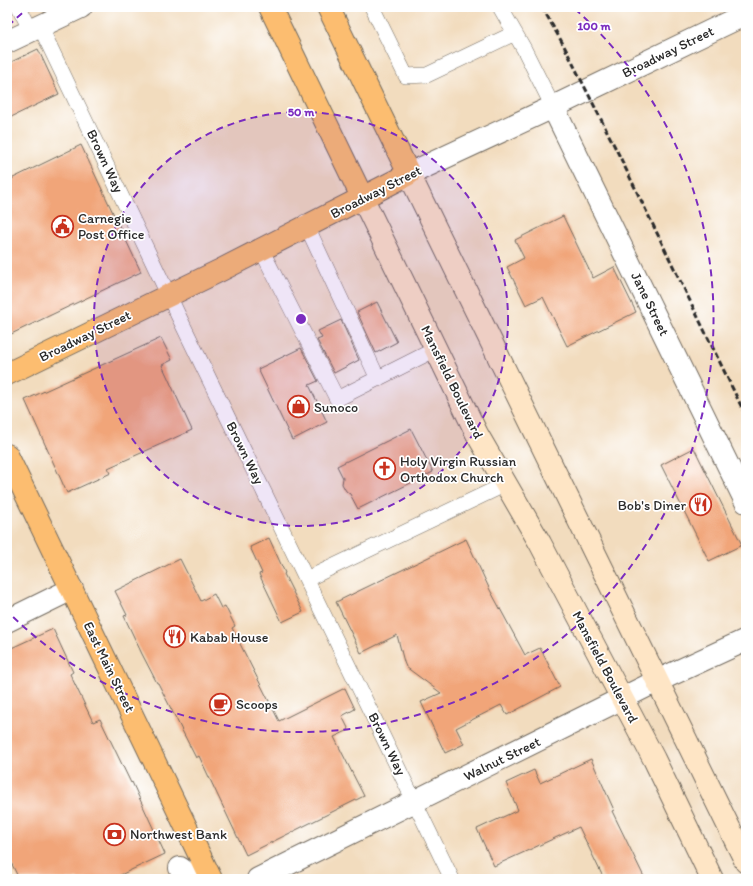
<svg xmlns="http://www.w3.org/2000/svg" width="753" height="886" viewBox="0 0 753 886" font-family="Itim,sans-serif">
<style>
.building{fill:#f1a579}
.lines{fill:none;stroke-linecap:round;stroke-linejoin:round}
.lane-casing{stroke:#71695e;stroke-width:16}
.street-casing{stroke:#71695e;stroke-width:24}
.secondary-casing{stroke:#71695e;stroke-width:24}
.primary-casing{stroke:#71695e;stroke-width:24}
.lane{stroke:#fff;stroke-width:15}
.street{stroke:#fff;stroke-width:22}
.secondary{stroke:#fee5c5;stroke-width:22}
.primary{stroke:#fcbd6f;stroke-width:22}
.rail{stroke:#2b2b2b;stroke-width:3;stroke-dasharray:6 3;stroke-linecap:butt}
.ring{fill:none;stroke:#7b2cbf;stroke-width:2;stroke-dasharray:7 5}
.labels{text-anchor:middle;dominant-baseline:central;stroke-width:3.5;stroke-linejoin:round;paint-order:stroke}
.street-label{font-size:14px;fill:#2b2b2b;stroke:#fff}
.poi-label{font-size:14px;fill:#2b2b2b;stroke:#fff;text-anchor:start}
.centre{fill:#7b2cbf;stroke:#fff;stroke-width:2}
.ring-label{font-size:12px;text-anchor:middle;font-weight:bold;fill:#7b2cbf;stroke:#fff;stroke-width:3.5;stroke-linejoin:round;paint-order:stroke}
</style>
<rect width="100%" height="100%" fill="#fff"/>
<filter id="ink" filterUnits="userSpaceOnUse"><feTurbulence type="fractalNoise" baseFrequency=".025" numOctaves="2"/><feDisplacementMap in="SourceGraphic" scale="8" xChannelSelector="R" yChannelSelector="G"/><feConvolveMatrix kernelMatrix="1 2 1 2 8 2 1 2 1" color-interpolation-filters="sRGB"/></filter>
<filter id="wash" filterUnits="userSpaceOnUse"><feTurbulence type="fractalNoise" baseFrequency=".012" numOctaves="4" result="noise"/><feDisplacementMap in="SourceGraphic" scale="16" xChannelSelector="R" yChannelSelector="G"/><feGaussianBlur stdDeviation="0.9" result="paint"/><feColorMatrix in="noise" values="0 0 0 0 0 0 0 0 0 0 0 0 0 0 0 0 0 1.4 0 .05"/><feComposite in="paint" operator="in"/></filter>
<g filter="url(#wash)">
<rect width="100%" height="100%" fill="#f2dcbe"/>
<g id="blocks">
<path class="building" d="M38,49L59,94L7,119V64Z
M81,145L141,272L7,336V181Z
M563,216L593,278L614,267L636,312L567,346L543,297L526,305L507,267L524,258L515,240Z
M377,302L397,342L376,353L357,312Z
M341,320L359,360L334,373L317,340L322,338L318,331Z
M161,338L172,360L162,365L192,430L108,468L111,473L67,493L25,400Z
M301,348L318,381L309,385L327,422L292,440L258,369Z
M411,429L433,472L358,509L350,494L346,491L342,484L343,478L337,466Z
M694,448L742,545L709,561L661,465Z
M269,538L285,573L284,574L303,612L282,622L259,574L262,573L250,547Z
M466,539L490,590L525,655L540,648L560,687L507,715L501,705L456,728L464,744L445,753L421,702L441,693L406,667L404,662L397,635L361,653L336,602Z
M180,559L201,601L214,594L221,608L225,606L235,626L232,628L279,721L345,688L355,709L342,716L349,730L334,737L364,796L246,855L199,756L196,758L158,683H157L142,654L124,616L127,615L115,591Z
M53,629L73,672L70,674L93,722L100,719L131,783L132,782L165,854L112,879H19L7,854V650Z
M591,759L614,810L612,811L645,879H604L579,827L494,866L477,829L518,810L506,783L534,770L540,783Z"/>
</g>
</g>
<g filter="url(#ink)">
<use href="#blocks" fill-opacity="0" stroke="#71695e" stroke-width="1"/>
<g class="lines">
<defs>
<path id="lane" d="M19,7L31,31
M372,7L406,76L427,75L515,33
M500,7L524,49L553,107
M40,26L179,317L452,879
M305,222L378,379
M261,249L337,399L436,349
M307,579L506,484"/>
<path id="street" d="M7,42L81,7
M553,107L746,502
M409,174L553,107L746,14
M7,621L72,589
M180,868L195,879
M258,879L657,681L746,640"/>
<path id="secondary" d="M409,174L746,862
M363,199L477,434L540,543L654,759L712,879"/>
<path id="primary" d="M270,7L363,199
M7,374L221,270L409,174L328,7
M7,455L211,879"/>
</defs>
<use href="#lane" class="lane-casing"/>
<use href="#street" class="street-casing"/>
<use href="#secondary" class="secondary-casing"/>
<use href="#primary" class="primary-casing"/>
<use href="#lane" class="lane"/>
<use href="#street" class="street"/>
<use href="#secondary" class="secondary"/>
<use href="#primary" class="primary"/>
<path class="rail" d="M542,7L563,44L620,157L746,416"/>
</g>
</g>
<circle cx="301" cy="319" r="207" fill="#7b2cbf" fill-opacity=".12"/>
<g class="ring">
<circle cx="301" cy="319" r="207"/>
<path d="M8 26A414 414 0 0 1 27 9M575 9A414 414 0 1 1 8 612"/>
</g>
<defs>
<symbol id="civic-ring" viewBox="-11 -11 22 22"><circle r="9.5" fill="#fff" stroke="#c8321e" stroke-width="1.5"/><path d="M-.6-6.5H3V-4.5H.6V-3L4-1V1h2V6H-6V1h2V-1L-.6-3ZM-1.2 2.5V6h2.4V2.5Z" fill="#c8321e"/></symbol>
<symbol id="shop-ring" viewBox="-11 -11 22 22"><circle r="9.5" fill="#fff" stroke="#c8321e" stroke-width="1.5"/><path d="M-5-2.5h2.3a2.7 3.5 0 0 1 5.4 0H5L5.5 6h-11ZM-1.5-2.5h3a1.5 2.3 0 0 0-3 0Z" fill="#c8321e"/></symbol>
<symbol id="church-ring" viewBox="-11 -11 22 22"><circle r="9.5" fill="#fff" stroke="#c8321e" stroke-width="1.5"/><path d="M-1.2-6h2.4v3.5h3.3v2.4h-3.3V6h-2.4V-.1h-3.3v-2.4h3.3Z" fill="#c8321e"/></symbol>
<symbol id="restaurant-ring" viewBox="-11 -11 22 22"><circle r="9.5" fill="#fff" stroke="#c8321e" stroke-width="1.5"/><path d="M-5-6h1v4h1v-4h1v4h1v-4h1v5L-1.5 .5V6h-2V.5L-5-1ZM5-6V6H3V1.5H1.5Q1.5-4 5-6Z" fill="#c8321e"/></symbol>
<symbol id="cafe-ring" viewBox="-11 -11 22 22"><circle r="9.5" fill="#fff" stroke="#c8321e" stroke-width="1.5"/><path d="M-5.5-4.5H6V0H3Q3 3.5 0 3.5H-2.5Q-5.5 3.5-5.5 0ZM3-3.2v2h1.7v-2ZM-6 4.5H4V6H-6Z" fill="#c8321e"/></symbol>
<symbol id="bank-ring" viewBox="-11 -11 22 22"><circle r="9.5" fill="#fff" stroke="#c8321e" stroke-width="1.5"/><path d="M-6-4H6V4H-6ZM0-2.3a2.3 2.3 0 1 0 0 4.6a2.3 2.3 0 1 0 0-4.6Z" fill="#c8321e"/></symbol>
</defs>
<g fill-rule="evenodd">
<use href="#civic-ring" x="50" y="214" width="25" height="25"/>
<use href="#shop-ring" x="286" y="394" width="25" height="25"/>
<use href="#church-ring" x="372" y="456" width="25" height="25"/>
<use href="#restaurant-ring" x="688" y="492" width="25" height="25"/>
<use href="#restaurant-ring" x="162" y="624" width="25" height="25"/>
<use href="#cafe-ring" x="208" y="692" width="25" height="25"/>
<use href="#bank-ring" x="102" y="822" width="25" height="25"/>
</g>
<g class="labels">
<g class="street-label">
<text transform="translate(668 52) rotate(-26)">Broadway Street</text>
<text transform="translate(105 161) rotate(65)">Brown Way</text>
<text transform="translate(376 192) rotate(-27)">Broadway Street</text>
<text transform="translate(650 304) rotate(64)">Jane Street</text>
<text transform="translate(85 336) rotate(-26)">Broadway Street</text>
<text transform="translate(452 382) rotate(64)">Mansfield Boulevard</text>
<text transform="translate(245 453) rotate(64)">Brown Way</text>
<text transform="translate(109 667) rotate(64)">East Main Street</text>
<text transform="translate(605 667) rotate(62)">Mansfield Boulevard</text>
<text transform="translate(387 744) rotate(64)">Brown Way</text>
<text transform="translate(502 759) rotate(-26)">Walnut Street</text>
</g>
<g class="poi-label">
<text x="78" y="218">Carnegie<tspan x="78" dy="16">Post Office</tspan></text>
<text x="314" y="407">Sunoco</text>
<text x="400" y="461">Holy Virgin Russian<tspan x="400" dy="16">Orthodox Church</tspan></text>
<text x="686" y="505" text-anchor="end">Bob's Diner</text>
<text x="190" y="637">Kabab House</text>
<text x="236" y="704">Scoops</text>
<text x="130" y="834">Northwest Bank</text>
</g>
</g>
<circle cx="301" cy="319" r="6" class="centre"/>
<g class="ring-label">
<text x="594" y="30">100 m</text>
<text x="301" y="116">50 m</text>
</g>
<rect width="753" height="886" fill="none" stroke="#fff" stroke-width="24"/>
</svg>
